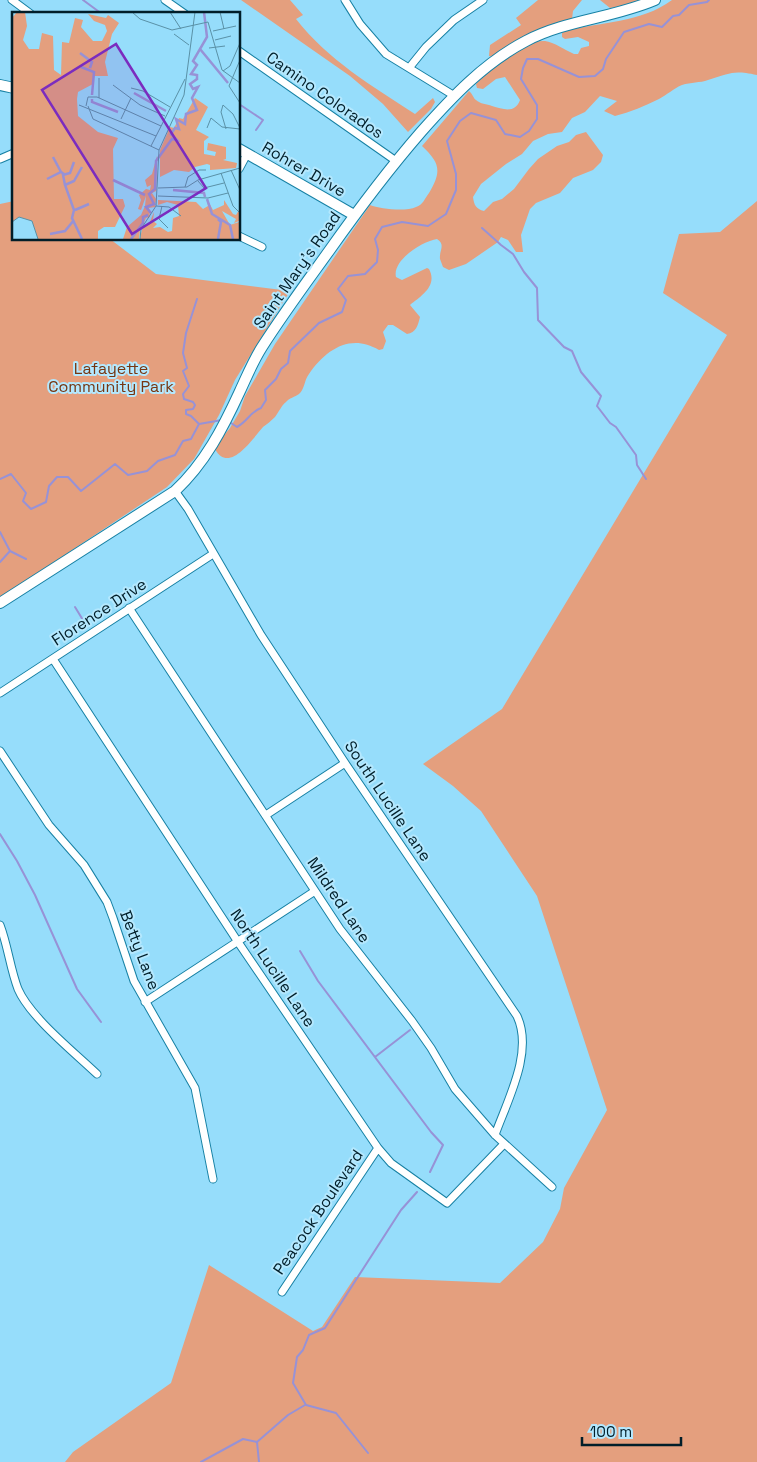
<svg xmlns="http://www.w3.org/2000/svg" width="757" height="1462" viewBox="0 0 757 1462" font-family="'Space Grotesk',sans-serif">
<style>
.green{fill:#e49f7e}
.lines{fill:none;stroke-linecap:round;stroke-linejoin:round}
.stream{stroke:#9792d6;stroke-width:2}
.street-casing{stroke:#1781a4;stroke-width:9}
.secondary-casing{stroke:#1781a4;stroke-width:12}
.street{stroke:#fff;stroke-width:7}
.secondary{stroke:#fff;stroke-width:10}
.labels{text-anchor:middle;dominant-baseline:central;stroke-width:4;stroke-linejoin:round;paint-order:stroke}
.street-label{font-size:16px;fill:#011e29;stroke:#b4e8fe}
.park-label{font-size:16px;fill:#763611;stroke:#b4e8fe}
.inset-river{fill:none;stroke:#9792d6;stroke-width:2.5}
.inset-road{fill:none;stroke:#5a91a7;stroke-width:1}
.view{fill:#7b2cbf;fill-opacity:0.15;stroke:#7b2cbf;stroke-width:2.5}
.inset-edge{fill:none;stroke:#011e29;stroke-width:2.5}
</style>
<rect width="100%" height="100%" fill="#96ddfb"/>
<path class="green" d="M241,0H290L303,15L296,19C328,60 372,86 415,114L433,98L435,102L431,109L408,132L383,104L350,76Z
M538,0H582L573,11L572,19L530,33L493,57L489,56L490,45L521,25L516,18Z
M600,0H645L628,5L610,8Z
M672,0H757V75C732,70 732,73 708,80C700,83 691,82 682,85C674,88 667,95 659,99C645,106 630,112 615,116L604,111L617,101L600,96L585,112L572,118L562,132L548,134L533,141L522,154L506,164L481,184L473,197C474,205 476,209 484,211L493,202L502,199L514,189L529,169L538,159L557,146L569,142L576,135L586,132L603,155L601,162L593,170L573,178L560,193L536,203L530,209L521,235L523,252H516L508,240L501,237L498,242L466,264L449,270L443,267C442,264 441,262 440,259C439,250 446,245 437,239C423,241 392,260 396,277L402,280L427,268L429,269C438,286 421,296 410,305L420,317C418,325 416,333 407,334L393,325H388L383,332L386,341L383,349L379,350C351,333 326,349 309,374C304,380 305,389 299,394C295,397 289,398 286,402C281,406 279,412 275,417C271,421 267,424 263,427C253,438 229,475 215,449L216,445L230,428L240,411L245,396L275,344L370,205C380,209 406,212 416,207C423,205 425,198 429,193C442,171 440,163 422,146L469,91C473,94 473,98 476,100C480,104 487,104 492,106C503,109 515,114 520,100L505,77L496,79L483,89L477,88L476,84C489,71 525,39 545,41C554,42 565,50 574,54H578L581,48L589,46V42L578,37L565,39L562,37V33L565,31C600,22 641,23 672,0Z
M14,201V239H110L156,274L290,291L235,380L219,415L194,459L167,487L0,598V204Z
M757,201V1462H65L73,1452L171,1383L209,1265L313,1331L322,1327L355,1277L500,1283L543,1242L560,1209L564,1188L607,1110L537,896L481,811L453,786L423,764L502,709L727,335L663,293L679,234L720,232Z"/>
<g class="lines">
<path class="stream" d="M83,0L102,14
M239,104L263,120L256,130
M482,228L501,245L513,254L524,272L537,288L538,320L564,347L572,351L581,372L601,396L597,406L610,423L616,427L636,455L637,465L646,479
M197,299L186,333L183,353L187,368L183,371L189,386L183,394L184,399L193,402L195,405L193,409L186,410V414L191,416L199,424
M228,421L237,427C248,421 250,412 261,408L266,400L265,390L276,379L281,369L288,363L290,351L319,323L342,312L346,300L338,289L348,276L365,274L377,262L378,250L375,239L382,227L402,222L428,226L446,214L456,190V174L447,141L460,121L471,113L496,120L505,134L520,137L529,131L537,119V105L521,79L523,68L527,59H538L579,77L595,76L603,69L606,59L624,32L649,24L662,27L673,16L679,15L689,5L707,2L709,0
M0,479L11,474L26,493L23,501L31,509L46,502L49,486L57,477H68L81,491L115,464L128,475L147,471L158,461L175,455L183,441L191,439L199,424L222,420
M0,532L10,551L0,562
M10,551L26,559
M75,607L86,625
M0,834L17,861L35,895L77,989L101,1022
M300,951L318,981L431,1132L443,1145L430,1172
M375,1057L410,1030
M368,1453L336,1413L306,1405L293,1383L297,1357L303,1350L309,1335L325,1328L401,1210L417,1192
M201,1462L243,1439L257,1442
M259,1462L257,1442L288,1415L305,1405"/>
<defs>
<path id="street" d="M12,0L31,14
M165,0L185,14
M345,0L360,24L386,54L453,95
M239,51L396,161
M409,68L426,47L454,20L483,0
M0,159L14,153
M239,169L247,154
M239,236L262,247
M175,491L188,509L261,635L345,763L517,1016C534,1052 507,1101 495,1135
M129,608L340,929L412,1021L431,1048L455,1089L495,1135L552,1187
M53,659L238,942L378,1148L391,1163L447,1203L504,1144
M0,693L213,554
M0,751L49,825L84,865L107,902L113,918L134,981L195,1088L213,1179
M266,815L345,763
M0,925C8,946 10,968 18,989C30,1017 74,1052 97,1074
M145,1002L315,891
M282,1292L378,1148"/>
<path id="secondary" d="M0,85L14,88
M239,149L354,215
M0,603L175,491C205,463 223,428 240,391C247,376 253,361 262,347C283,314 306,283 329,251C358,210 388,170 421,132C452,97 484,63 526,41C566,20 613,18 655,0"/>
</defs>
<use href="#street" class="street-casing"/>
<use href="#secondary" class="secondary-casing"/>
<use href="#street" class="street"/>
<use href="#secondary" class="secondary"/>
</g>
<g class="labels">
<g class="street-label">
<text transform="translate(325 95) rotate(35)">Camino Colorados</text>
<text transform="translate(304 169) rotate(30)">Rohrer Drive</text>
<text transform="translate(297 270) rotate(-55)">Saint Mary's Road</text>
<text transform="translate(99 612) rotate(-33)">Florence Drive</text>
<text transform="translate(388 801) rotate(56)">South Lucille Lane</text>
<text transform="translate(339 900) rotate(56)">Mildred Lane</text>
<text transform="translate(140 950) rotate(69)">Betty Lane</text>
<text transform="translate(273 968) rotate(56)">North Lucille Lane</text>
<text transform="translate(318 1212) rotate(-56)">Peacock Boulevard</text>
</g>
<g class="park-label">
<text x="111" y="368">Lafayette<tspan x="111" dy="18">Community Park</tspan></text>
</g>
</g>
<g transform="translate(12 12)">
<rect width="228" height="228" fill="#96ddfb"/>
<path d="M5,0H13L15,14L11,28L17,37H27L30,21L41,24L42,58L49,63L50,30L57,31L63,6L71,8L69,15L81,29H90L95,19L93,13L82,9L76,2L94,6L96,3L107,11L100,22L93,50L96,64H82L81,72L66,80L65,87L66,104L86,120L106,126L101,137L102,187H111L113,194L103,215H92L86,219V227H26L20,209L7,205L0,210V6ZM183,86L196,95L184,118L197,125L192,129V142L203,144L204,140L195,138L196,131L214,135V147L211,148L225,151L224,156L198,158V153L195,152L183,155L177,160L162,158L148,165V138L158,115L162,116L167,106L171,107ZM145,144L144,179L140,181L144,187L143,195L137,196L138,205L134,206L128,218L127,227H111L115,215L129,203L133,194L134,184L129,198L126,197L129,188L127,183L134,177L138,178L139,173L135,175L133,168L140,162ZM195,187L201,198L212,193V188L221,202L224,203L227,198V209L222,211L224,207L210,199L218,213L227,210V227H128L130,217L137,212L142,200L141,209L145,212L141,216L148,215L156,220L160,219L161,206L167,204L166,193L155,190L146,193V188L184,190L191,197L196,194Z" fill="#e49f7e"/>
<path class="inset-river" d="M188,37L216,71M68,41L80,50L78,56M69,55L82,60L80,83M122,81L154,99M80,87V90L106,100M41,145L49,160M70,155L62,169L53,173L62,198L60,206L70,227M35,167L49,160L52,162M101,168L133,183M53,173L51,163L58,161L62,150M161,178L192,181L193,185M195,187L200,202L218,213L221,227M63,198L77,192M139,201L134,195L142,192L137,182L143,177L144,149L160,127L165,128L159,122L163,116L167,117L164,107L173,112L174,102L185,98L180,86L186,75L181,77L178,72L185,67V63L179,62L185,53L181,49L195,25L192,0M206,207L209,210L206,227M38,222L53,219L62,208M119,227L131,211V205L136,203"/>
<path class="inset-road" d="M120,0L128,7L160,18L196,10M158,0L169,17M208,0L212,17M196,10L210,58L228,71M201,19L224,14M162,22L177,33M203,28L219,24M197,36L213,34M228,48L217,74L228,91M211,59L218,54L228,31M101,73L128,93L153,104M119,76L131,79L158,95M87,86V66M67,93L144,124M74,94L76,85H85L149,114M76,94L81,107L147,138M109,107L119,86M195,116L199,106L210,115L228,117M214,117L209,100L211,93L221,102L228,116M139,134L173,67M219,158L228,178M209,161L221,194L228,201M186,169L192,176L212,171M173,175L176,165L187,158H194M146,176L175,175L186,168L228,156M146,184L196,186L216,181M144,194L157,195L169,204M150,194L147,207L156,216M0,210L7,205L20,209L26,227M128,227L129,217L144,194L147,138L172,83L183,0"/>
<path class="view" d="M104,32L194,176L120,222L30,78Z"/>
<rect width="228" height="228" class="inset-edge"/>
</g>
<path d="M582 1437v8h99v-8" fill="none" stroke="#011e29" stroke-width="2.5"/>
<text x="590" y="1437" font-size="15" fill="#011e29" stroke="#b4e8fe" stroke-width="4" paint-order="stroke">100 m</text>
</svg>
